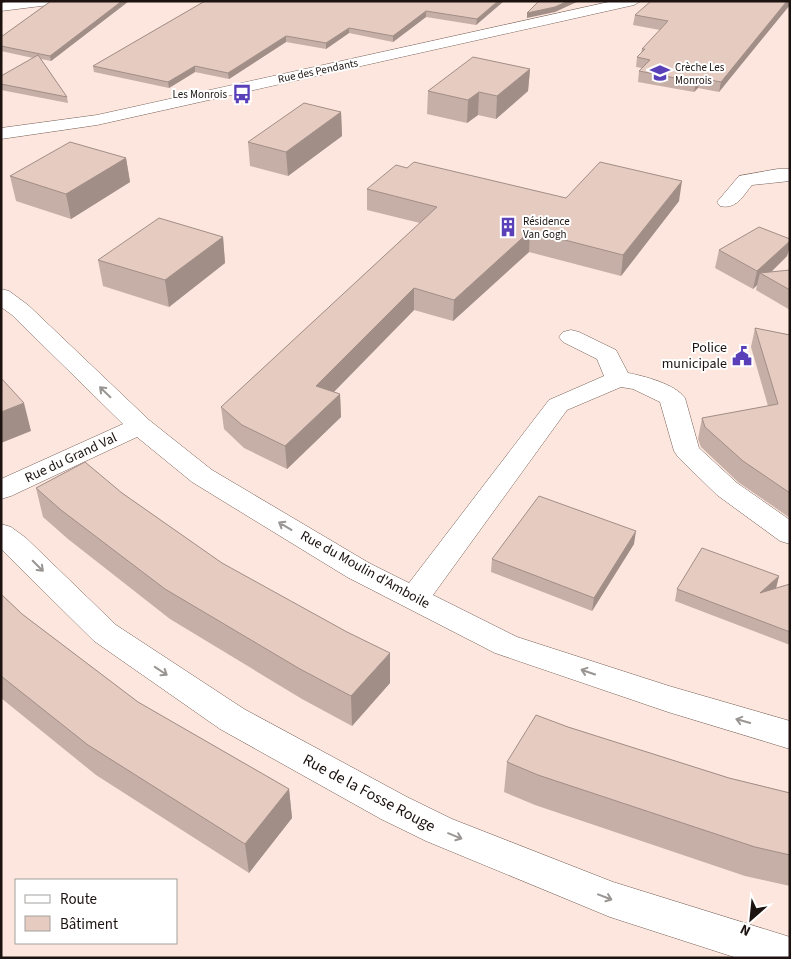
<svg xmlns="http://www.w3.org/2000/svg" width="791" height="959" viewBox="0 0 791 959" font-family="'Source Sans 3',sans-serif">
<style>
.lines{fill:none;stroke-linecap:round;stroke-linejoin:round}
.minor-casing{stroke:#755e55;stroke-width:1}
.tertiary-casing{stroke:#755e55;stroke-width:1}
.minor{fill:#fff;fill-rule:evenodd}
.tertiary{fill:#fff;fill-rule:evenodd}
.wall{fill:#c6afa6}
.shaded-wall{fill:#a18e87}
.building{fill:#e6cbc1;stroke:#a18e87}
.oneway{stroke:#999593}
.labels{text-anchor:middle;dominant-baseline:central;stroke-width:4;stroke-linejoin:round;paint-order:stroke}
.far-poi-label{font-size:11px;fill:#1c1310;stroke:#fff;text-anchor:start}
.far-street-label{font-size:11px;fill:#1c1310;stroke:#fff}
.poi-label{font-size:14px;fill:#1c1310;stroke:#fff;text-anchor:end}
.street-label{font-size:14px;fill:#1c1310;stroke:#fff}
.near-street-label{font-size:16px;fill:#1c1310;stroke:#fff}
</style>
<rect width="100%" height="100%" fill="#fce6dd"/>
<g class="lines">
<defs>
<path id="minor" d="M613,1H641L634,5L97,125L1,139V128L97,115Z
M778,169H790V181L752,185C743,196 736,210 720,206L717,202L739,176Z
M1,289L9,291L28,305L149,420L212,470L369,563L409,583L549,400L604,376L597,359L563,342L559,337L563,332L571,330L579,332L616,350L628,373C644,376 675,384 685,398L699,448L737,483L790,520V544L780,541L717,495L678,457L674,451L660,402L633,389L621,387L567,410L433,595L517,637L669,686L790,721V749L668,712L495,653L347,577L192,482L137,437L11,496L1,499V479L123,424L12,315L1,307Z
M1,524L11,527L26,538L116,625L244,709L407,797L452,819L613,882L790,937V958H737L610,917L426,841L381,819L220,729L94,641L1,549Z"/>
<path id="tertiary" d="M11,1H56L49,5L1,11V3Z"/>
</defs>
<use href="#minor" class="minor-casing"/>
<use href="#tertiary" class="tertiary-casing"/>
<use href="#minor" class="minor"/>
<use href="#tertiary" class="tertiary"/>
</g>
<path class="wall" d="M51,1H129L51,61L41,59L67,97L68,103L1,90V76L33,58L1,51V37Z
M205,1H504L476,25L426,17L393,42L349,33L326,49L286,42L229,79L195,72L169,88L94,72L93,66Z
M790,1L719,92L698,88L694,92L638,82L639,71L642,68L636,67L637,57L641,53L642,49L660,30L633,25L635,15Z
M530,69L528,91L496,119L478,115L467,123L427,114L428,91Z
M341,112L342,136L288,176L250,166L248,142Z
M126,158L130,182L71,219L16,201L10,176Z
M407,168L566,198L679,201L621,276L529,252L453,321L414,310L334,392L340,394L341,417L287,469L244,448L224,429L221,407L420,223L367,210V189Z
M223,237L225,263L169,307L103,286L98,260Z
M790,239V246L787,256L771,272L790,270V310L756,290L757,285L753,289L715,268L719,250Z
M755,328L790,335V518L738,482L701,447L698,439L702,418L768,406L751,347Z
M36,488L122,493L390,683L352,726L302,699L170,619L68,539L43,517Z
M634,544L592,611L491,572L492,559Z
M779,576L776,588L790,584V645L675,601L677,589Z
M1,594L22,614L138,702L289,789L292,818L249,873L96,775L1,698Z
M568,727L729,778L790,793V886L745,876L535,805L504,792L507,762Z"/>
<path class="shaded-wall" d="M122,1H129L51,61L50,56Z
M498,1H504L476,25L477,19Z
M568,1H579L555,12L527,18V13Z
M787,1H790V5L719,92L721,82Z
M426,11V17L393,42V36Z
M349,28V33L326,49V43Z
M286,36V42L229,79L228,73Z
M195,66V72L169,88L168,82Z
M530,69L528,91L496,119L497,96Z
M699,78L698,88L694,92L696,82Z
M479,92L478,115L467,123L468,100Z
M341,112L342,136L288,176L286,152Z
M126,158L130,182L71,219L66,194Z
M682,181L679,201L621,276L623,255Z
M530,231L529,252L453,321L454,300Z
M223,237L225,263L169,307L165,280Z
M790,241V246L787,256L766,277L760,273L757,285L753,289L757,271Z
M414,288V310L317,409L316,386Z
M340,394L341,417L287,469L285,446Z
M24,403L31,431L1,443V412Z
M636,531L634,544L592,611L594,598Z
M779,576L776,588L760,593Z
M390,653V683L352,726L351,696Z
M289,789L292,818L249,873L245,844Z"/>
<path class="building" d="M51,1H122L50,56L1,46V37Z
M205,1H498L477,19L426,11L393,36L349,28L326,43L286,36L228,73L195,66L168,82L93,66Z
M539,1H568L555,7L527,13Z
M651,1H787L721,82L699,78L696,82L639,71L650,60L637,57L645,49H642L668,21L635,15Z
M38,55L67,97L1,84V76Z
M473,57L530,69L497,96L479,92L468,100L428,91Z
M304,103L341,112L286,152L248,142Z
M70,142L126,158L66,194L10,176Z
M414,162L566,198L600,162L682,181L623,255L530,231L454,300L414,288L316,386L340,394L285,446L242,425L221,407L437,207L367,189L396,165L407,168Z
M159,218L223,237L165,280L98,260Z
M759,227L790,239V241L757,271L719,250Z
M790,270V290L760,273Z
M755,328L790,335V493L743,461L705,427L702,418L778,404Z
M1,378L24,403L1,412Z
M85,462L122,493L222,563L347,632L390,653L351,696L300,669L165,589L61,510L36,488Z
M539,496L636,531L594,598L492,559Z
M702,548L779,576L760,593L790,584V632L677,589Z
M1,594L22,614L138,702L289,789L245,844L88,745L1,676Z
M536,715L568,727L729,778L790,793V855L755,847L538,775L507,762Z"/>
<defs><path id="oneway-shaft" d="M-6 0H5M1.5-3L5.5 0L1.5 3" fill="none" stroke-width="1.6" stroke-linecap="round" stroke-linejoin="round" transform="scale(1.25)"/></defs>
<g class="oneway">
<use href="#oneway-shaft" transform="translate(105 392) rotate(-136)"/>
<use href="#oneway-shaft" transform="translate(285 526) rotate(-149)"/>
<use href="#oneway-shaft" transform="translate(38 566) rotate(45)"/>
<use href="#oneway-shaft" transform="translate(161 671) rotate(34)"/>
<use href="#oneway-shaft" transform="translate(588 672) rotate(-161)"/>
<use href="#oneway-shaft" transform="translate(743 721) rotate(-164)"/>
<use href="#oneway-shaft" transform="translate(455 836) rotate(22)"/>
<use href="#oneway-shaft" transform="translate(605 897) rotate(21)"/>
</g>
<defs>
<symbol id="school-bare" viewBox="-9 -9 18 18"><path d="M0-5L7-2L0 1L-7-2ZM-4 1L0 2.5L4 1V4Q0 6-4 4Z" fill="#5a40b8" stroke="#fff" stroke-width="2.5" paint-order="stroke"/></symbol>
<symbol id="bus-bare" viewBox="-9 -9 18 18"><path d="M-5-6H5V4H4V6H2V4H-2V6H-4V4H-5ZM-3.5-4V0h7V-4ZM-3.5 1.2v1.5H-2V1.2ZM2 1.2v1.5H3.5V1.2Z" fill="#5a40b8" stroke="#fff" stroke-width="2.5" paint-order="stroke"/></symbol>
<symbol id="building-bare" viewBox="-9 -9 18 18"><path d="M-4-6H4V6H1V3H-1V6H-4ZM-2.5-4.3h1.7v1.8h-1.7ZM.8-4.3h1.7v1.8H.8ZM-2.5-1h1.7V.8h-1.7ZM.8-1h1.7V.8H.8Z" fill="#5a40b8" stroke="#fff" stroke-width="2.5" paint-order="stroke"/></symbol>
<symbol id="civic-bare" viewBox="-9 -9 18 18"><path d="M-.6-6.5H3V-4.5H.6V-3L4-1V1h2V6H-6V1h2V-1L-.6-3ZM-1.2 2.5V6h2.4V2.5Z" fill="#5a40b8" stroke="#fff" stroke-width="2.5" paint-order="stroke"/></symbol>
</defs>
<g fill-rule="evenodd">
<use href="#school-bare" x="646" y="59" width="28" height="28"/>
<use href="#bus-bare" x="228" y="80" width="28" height="28"/>
<use href="#building-bare" x="494" y="213" width="28" height="28"/>
<use href="#civic-bare" x="728" y="342" width="28" height="28"/>
</g>
<g class="labels">
<g class="far-poi-label">
<text x="675" y="67">Crèche Les<tspan x="675" dy="13">Monrois</tspan></text>
<text x="227" y="94" text-anchor="end">Les Monrois</text>
<text x="523" y="221">Résidence<tspan x="523" dy="13">Van Gogh</tspan></text>
</g>
<g class="far-street-label">
<text transform="translate(318 71) rotate(-12)">Rue des Pendants</text>
</g>
<g class="poi-label">
<text x="727" y="348">Police<tspan x="727" dy="16">municipale</tspan></text>
</g>
<g class="street-label">
<text transform="translate(71 458) rotate(-25)">Rue du Grand Val</text>
<text transform="translate(365 570) rotate(29)">Rue du Moulin d'Amboile</text>
</g>
<g class="near-street-label">
<text transform="translate(369 793) rotate(28)">Rue de la Fosse Rouge</text>
</g>
</g>
<rect width="791" height="959" fill="none" stroke="#1c1310" stroke-width="5"/>
<rect x="15" y="879" width="162" height="65" fill="#ffffff" stroke="#a4a19f"/>
<rect x="25" y="895" width="25" height="8" fill="#ffffff" stroke="#a4a19f"/>
<text x="60" y="904" font-size="15" fill="#1c1310">Route</text>
<rect x="25" y="916" width="25" height="15" fill="#e6cbc1" stroke="#a4a19f"/>
<text x="60" y="929" font-size="15" fill="#1c1310">Bâtiment</text>
<g transform="translate(751 919) rotate(207)" stroke="#ffffff" stroke-width="4" paint-order="stroke">
<path d="M0-4L9 19L0 12L-9 19Z" fill="#1c1310"/>
<text y="-8" font-size="14" font-weight="bold" text-anchor="middle" fill="#1c1310">N</text>
</g>
</svg>
